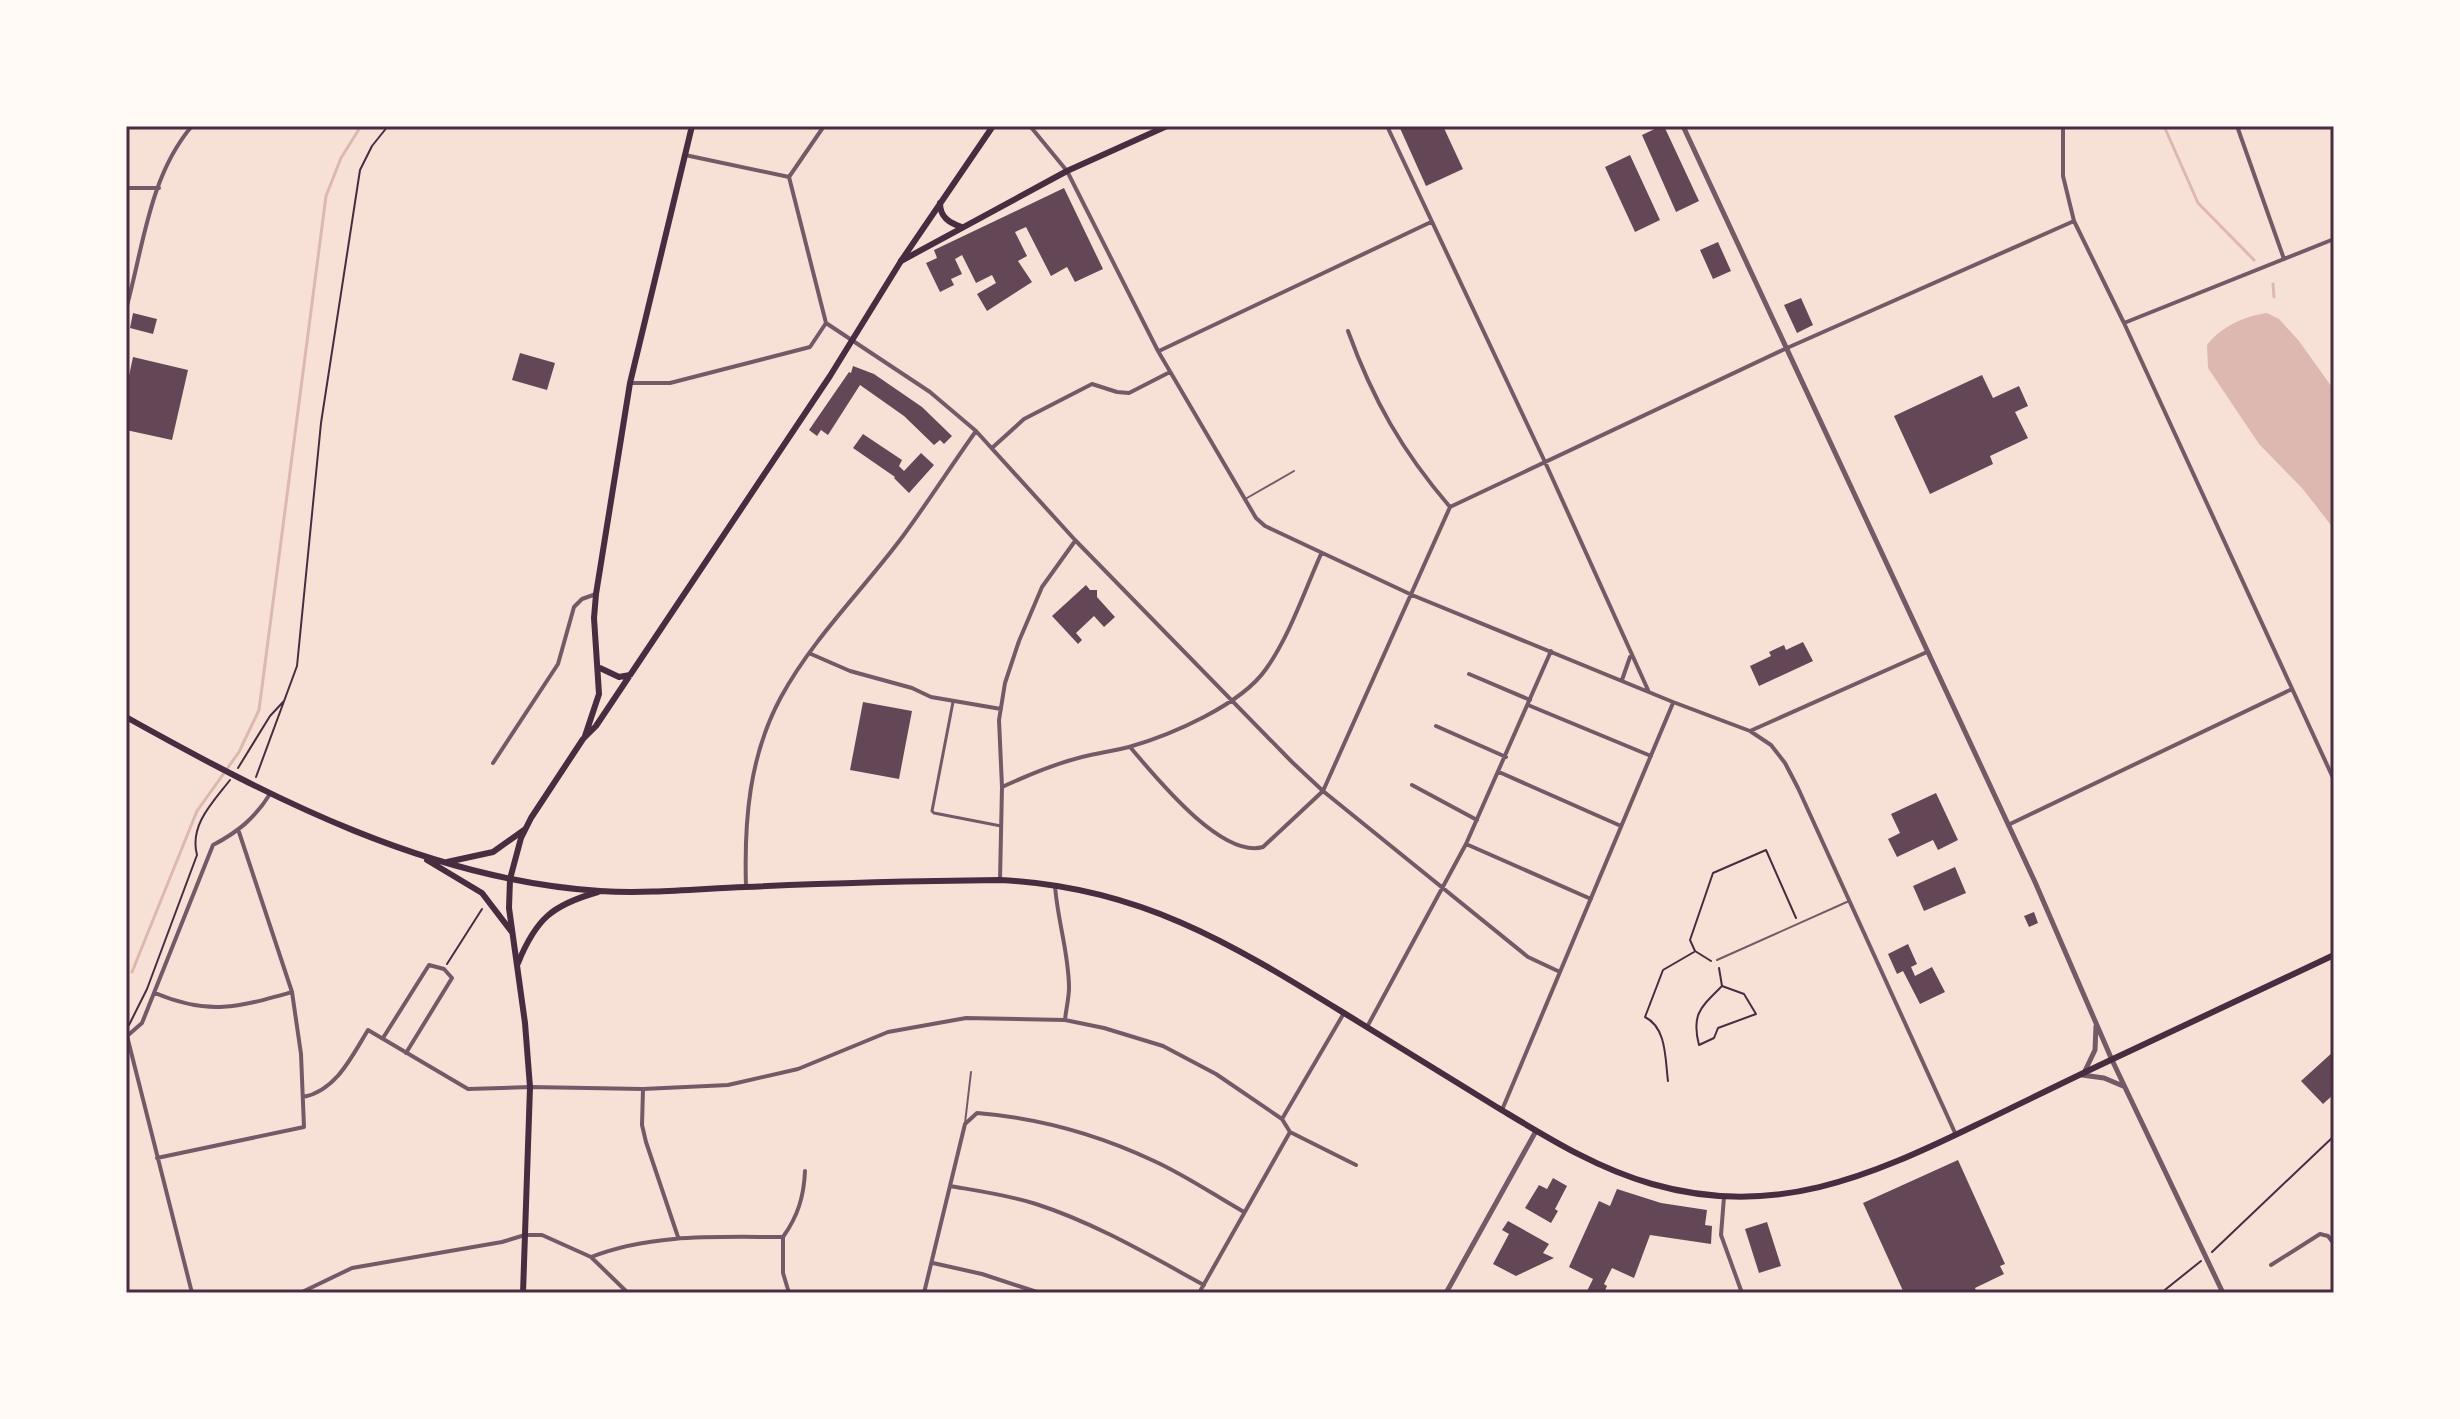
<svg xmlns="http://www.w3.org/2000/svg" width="2460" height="1419" viewBox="0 0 2460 1419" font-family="'Source Serif 4',serif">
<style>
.water{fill:#dcb8b0}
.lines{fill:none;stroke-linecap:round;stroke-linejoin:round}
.stream{stroke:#dcb8b0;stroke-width:3}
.building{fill:#644757}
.path{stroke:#4a2c40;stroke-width:2}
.service{stroke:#755966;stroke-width:2}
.pedestrian{stroke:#755966;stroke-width:3}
.minor{stroke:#755966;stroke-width:4}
.tertiary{stroke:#755966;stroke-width:5}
.secondary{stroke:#4a2c40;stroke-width:6}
.primary{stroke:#4a2c40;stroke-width:6}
.neatline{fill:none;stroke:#4a2c40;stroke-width:3}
</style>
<rect width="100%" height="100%" fill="#f7e1d7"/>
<path class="water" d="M2267,313L2279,319L2299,341L2334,390V529L2302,488L2259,444L2208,368L2207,345C2221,327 2244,316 2267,313Z"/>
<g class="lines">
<path class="stream" d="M2164,126L2198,203L2254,260
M2273,284L2274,297
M132,972L197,811L239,752L259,710L326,196L341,158L361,126"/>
</g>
<path class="building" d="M1399,126H1443L1463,169L1426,186Z
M1661,126H1664L1699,201L1676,212L1642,135Z
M1630,155L1660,220L1635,232L1605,167Z
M1064,188L1103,269L1075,282L1067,267L1051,276L1026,227L1015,232L1027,256L1018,261L1032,282L987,311L977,294L996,283L992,275L976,283L962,255L955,259L962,274L951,279L954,285L940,292L926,263L937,258L934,250Z
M1718,242L1731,271L1713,279L1700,250Z
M1801,298L1813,325L1797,333L1784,305Z
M133,313L157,319L153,334L130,328Z
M520,353L555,363L547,390L512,380Z
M133,357L188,370L172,440L126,430V390Z
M853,366L874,374L922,407L952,436L944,444L940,440L934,445L904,416L860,385L828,435L821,430L817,436L809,430L849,372L851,373Z
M1982,375L1993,398L2019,386L2028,406L2015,412L2028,438L1990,456L1993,464L1930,494L1894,416Z
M863,434L902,460L899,466L904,471L921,453L934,465L909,493L894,478L895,477L853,448Z
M1086,585L1090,590H1097V597L1115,617L1104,627L1094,616L1076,633L1082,640L1078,644L1052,616Z
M1803,642L1813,661L1759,686L1750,666L1771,656L1769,652L1784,645L1786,650Z
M863,702L912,711L899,779L850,770Z
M1936,793L1958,840L1938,850L1933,840L1897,857L1888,839L1900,833L1891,814Z
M1955,867L1966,893L1924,911L1913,886Z
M2034,912L2038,923L2029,927L2024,916Z
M1908,944L1917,964L1911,967L1915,976L1932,967L1945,992L1920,1004L1903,971L1897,974L1888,954Z
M2334,1051V1094L2323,1104L2301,1081Z
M1958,1160L2005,1264L2000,1266L2004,1274L1975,1288L1977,1293H1904L1863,1203Z
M1553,1178L1567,1186L1555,1209L1558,1211L1551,1223L1525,1208L1539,1185L1547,1189Z
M1617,1189L1661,1203L1707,1210L1705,1225L1712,1226L1711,1244L1650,1235L1634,1278L1612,1268L1604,1284L1607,1286L1604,1293H1586L1593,1279L1569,1267L1599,1201L1610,1206Z
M1508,1221L1549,1244L1543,1253L1554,1258L1516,1276L1493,1264L1509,1234L1502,1230Z
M1767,1222L1781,1266L1759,1273L1745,1229Z"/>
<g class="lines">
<path class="path" d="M238,768L270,716L284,701
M256,777L297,666L321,423L360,170L372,146L388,126
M1711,961L1695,951L1690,940L1713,873L1766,850L1796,918
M447,964L482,909
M1719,968L1722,986C1701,1007 1691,1014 1699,1045L1714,1038L1718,1028L1756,1014L1744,994L1722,986
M129,1025L147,989L197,855C189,825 213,802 230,780
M1668,1081C1665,1059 1667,1028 1645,1017L1663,970L1694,952
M2212,1252L2334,1136
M2161,1293L2201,1261"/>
<path class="service" d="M1247,498L1294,471
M1717,960L1849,901
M965,1123L971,1072"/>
<path class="pedestrian" d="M953,702L932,811L934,813L1001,826"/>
<path class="minor" d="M824,126L789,177L826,323L930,392L976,431L1075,540L1292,762L1323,791L1528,957L1560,972
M1030,126L1067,171L1158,351L1256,518L1265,526L1412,595L1673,702L1750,731L1771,745L1785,763L1798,788L1956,1135
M1387,126L1545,462L1648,690
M2063,126V176L2074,221L2124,323L2334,780
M2237,126L2284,259
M685,155L789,177
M126,188H159
M126,309C143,249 149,176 192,126
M2124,323L2334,239
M1348,331C1373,400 1402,451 1450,507
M1159,351L1431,222
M630,383H670L810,347L826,323
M992,448L1024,419L1092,384L1117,392L1129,393L1170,372
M811,654L850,671L912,688L931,697L1001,709
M1469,674L1530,700
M1622,680L1630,657
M1528,705L1651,756
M1436,726L1506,757
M1750,731L1927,652
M1130,747C1155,776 1221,859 1263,847L1323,791L1450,507L1787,348L2074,221
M493,763L558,664L574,607L582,599L596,594
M1499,772L1621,826
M1412,785L1477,820
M1002,787C1028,775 1054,764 1082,757C1097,753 1114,751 1129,747C1171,735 1241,705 1266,669C1290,635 1304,592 1321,554
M2008,825L2292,689
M1466,844L1591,899
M1000,880L1002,787L999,720L1005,683L1019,641L1042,587L1075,541
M1055,885C1057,919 1069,953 1069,988C1069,998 1066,1009 1065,1020
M746,887C744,821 749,756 781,697C813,638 863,590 903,536C928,502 951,466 976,431
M155,993C209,1016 239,1007 292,992
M1344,1013L1282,1119L1290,1132L1356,1165
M1367,1027L1466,844L1551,651
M127,1036L192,1293
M126,1037L142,1023L213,845C238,832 255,818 270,794
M383,1038L429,965L444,969L452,978L406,1053
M643,1089L642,1125L646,1142L678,1237
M303,1097C336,1091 352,1056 368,1030L468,1089L530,1087L643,1089L728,1085L798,1069L888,1032L966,1018L1065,1020L1104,1028L1163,1046L1216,1074L1282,1119
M1502,1110L1673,703
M157,1158L304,1127L301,1054L292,992L239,832
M950,1186C979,1191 1008,1195 1036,1204C1095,1223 1149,1255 1204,1285
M1724,1197L1721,1235L1742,1293
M783,1237V1273L789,1293
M591,1257C652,1233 720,1237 783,1237C798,1216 804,1196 805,1171
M933,1263L982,1274L1040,1293
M2271,1265L2320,1234L2328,1236L2334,1244
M300,1293L352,1268L502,1242L525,1235H542L591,1257L628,1293
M924,1293L965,1124L977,1113C1039,1118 1097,1134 1154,1161C1185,1175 1214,1195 1244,1212
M1199,1293L1290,1132"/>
<path class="tertiary" d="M1683,126L2035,882L2112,1060L2223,1293
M2084,1073L2095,1050L2096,1026
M2082,1075L2104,1078L2123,1086
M1446,1293L1536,1131"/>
<path class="secondary" d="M940,203C940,217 949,223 962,227
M901,261L1067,171L1167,126
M126,717C273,799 429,880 600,891C648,894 697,889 745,887C830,883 915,881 1000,880C1145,887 1238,948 1357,1021C1403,1049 1449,1078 1495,1106C1545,1136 1595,1168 1652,1184C1773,1219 1869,1177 1976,1125C2022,1103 2068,1080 2115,1058C2188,1024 2261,990 2334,955
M427,860L482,893L511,931
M447,862L493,852L524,830
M518,963C536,919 552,905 598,892"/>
<path class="primary" d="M600,668L619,677L630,675
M585,736L599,694L594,618L596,594L630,383L692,126
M523,1293L530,1087L525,1023L509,908L510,879L521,838L531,818L583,739L596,726L830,376L901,261L993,126"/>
</g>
<rect width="2460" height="1419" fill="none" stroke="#fffaf5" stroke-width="256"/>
<rect x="128" y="128" width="2204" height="1163" class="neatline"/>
</svg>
